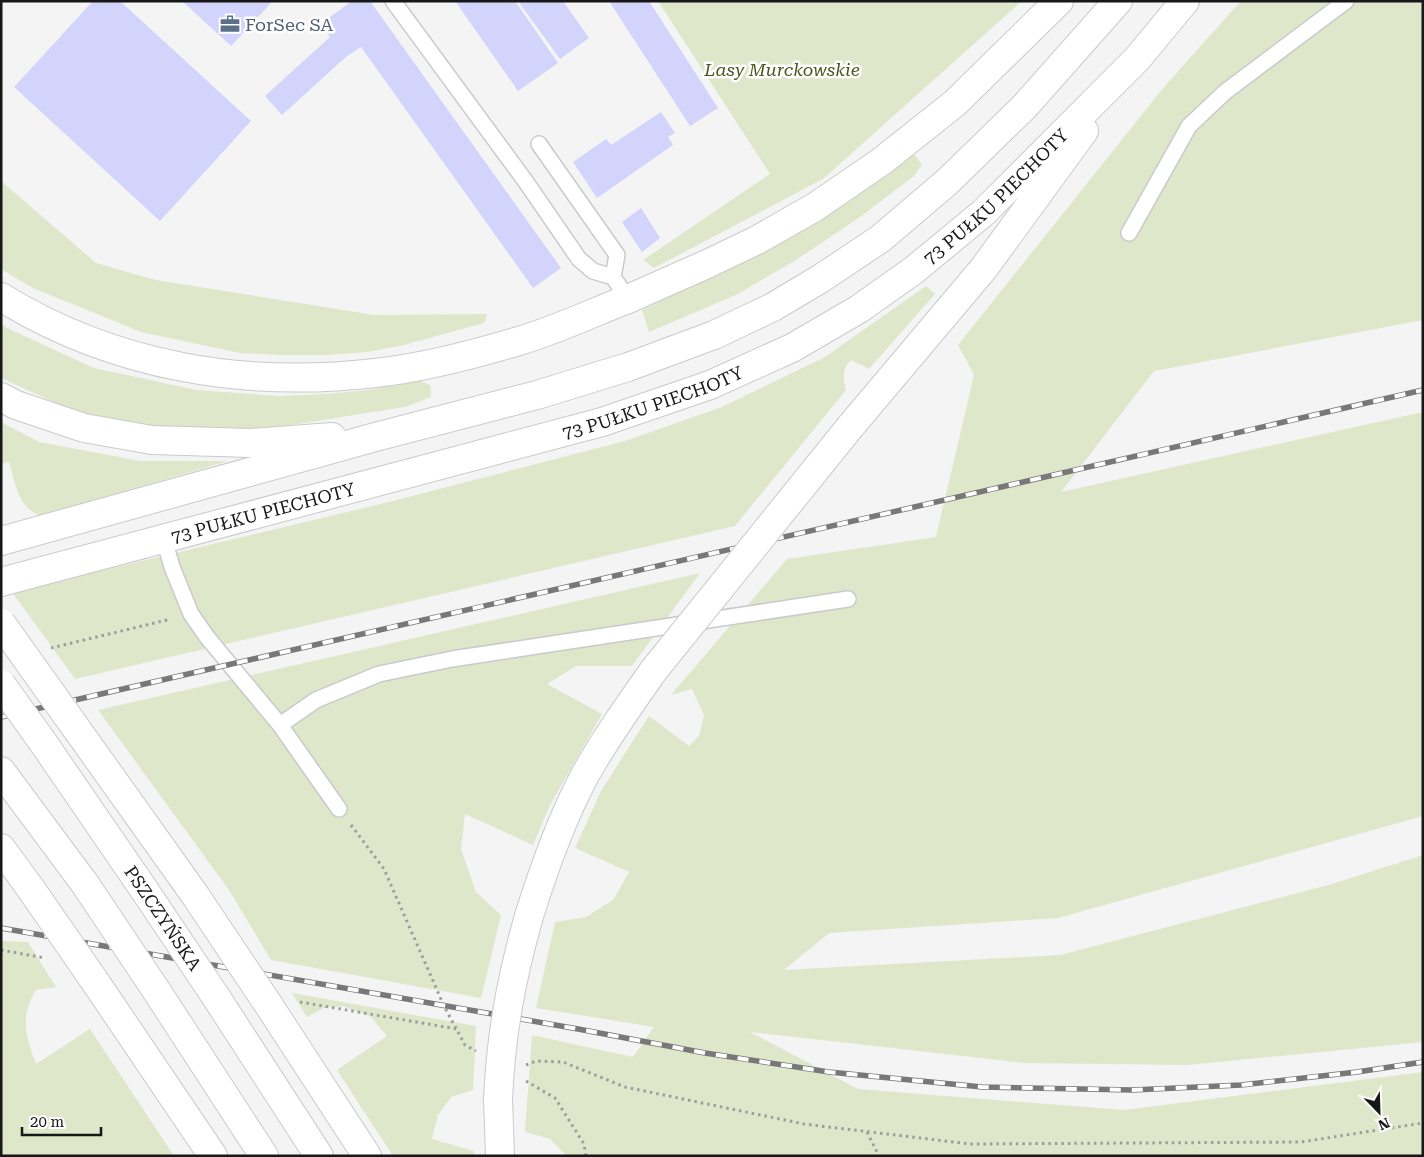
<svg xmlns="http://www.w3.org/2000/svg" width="1424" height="1157" viewBox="0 0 1424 1157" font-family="'Roboto Serif',serif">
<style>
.green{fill:#dee7ca}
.building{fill:#d2d4fc}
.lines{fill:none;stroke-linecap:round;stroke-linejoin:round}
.lane-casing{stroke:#cacacb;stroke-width:18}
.street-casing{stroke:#cacacb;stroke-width:30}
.primary-casing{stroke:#cacacb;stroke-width:30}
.path{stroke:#9d9d9e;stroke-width:3;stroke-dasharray:2.5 4;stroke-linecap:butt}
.lane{stroke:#fff;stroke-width:15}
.street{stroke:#fff;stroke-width:28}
.primary{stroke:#fff;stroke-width:28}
.rail-casing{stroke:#787879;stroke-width:5.5}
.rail{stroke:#fff;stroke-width:4;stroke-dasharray:11;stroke-linecap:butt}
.primary-bridge-casing{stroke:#cacacb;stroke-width:30;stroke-linecap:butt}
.primary-bridge{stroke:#fff;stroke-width:28}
.labels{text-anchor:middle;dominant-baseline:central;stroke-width:5;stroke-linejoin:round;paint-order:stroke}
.service-label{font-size:18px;fill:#4e5e75;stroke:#fff;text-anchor:start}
.park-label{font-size:18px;font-style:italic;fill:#49571b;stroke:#fff}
.street-label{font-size:18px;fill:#171718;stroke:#fff}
</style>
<rect width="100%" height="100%" fill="#f4f4f5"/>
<path class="green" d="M658,1H1022L823,179L654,268L643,260L770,174Z
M1241,1H1423V320L1154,371L1061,492L1423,412V816L1058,918L829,933L784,970L1060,955L1332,884L1423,855V1042L1187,1065L1025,1063L750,1032L858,1089L1124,1110L1423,1072V1156H567L550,1139L525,1132L532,1035L633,1057L654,1027L536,1008L555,922L586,917L613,900L629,872L575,848L601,791L649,716L689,746L699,736L704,715L692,689L671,695L787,559L936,537L974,375L958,345L1164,87Z
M914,154L922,165L914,176L860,217L796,260L736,295L649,332L642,310L787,239L852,199Z
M1,181L96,263L156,280L374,315L487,314L484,323L404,345L367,352L326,355H280L240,353L141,332L33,288L1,269Z
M926,286L935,294L869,369L851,360C842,369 843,378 846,390L735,526L75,679L12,592L385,503L625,441L722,407L825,357Z
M1,324L9,329L94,368L196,390L279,396L326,394L368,390L419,380L430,385L431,397L405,407L260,430L165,431L78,413L1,378Z
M1,422L39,442L140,461H228L40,516C17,506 16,484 9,462L1,464Z
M700,573L632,666H576L547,684L602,714L549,807L533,845L465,814L461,849L476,892L501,915L481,998L271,960L229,890L98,710Z
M1,941L28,942L56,987L36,990C19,1018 26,1036 36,1064L90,1029L174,1156H1Z
M292,993L476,1026L473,1090L451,1097L438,1115L432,1139L474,1151V1156H393L337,1070L387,1036L371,1017L342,1006L324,1008L307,1017Z"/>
<path class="building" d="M93,1H120L251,121L160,221L14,87Z
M182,1H273L231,46Z
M352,1H370L561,268L533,288L361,47L347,56L282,115L265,96L330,37L320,24Z
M455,1H515L558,63L518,91Z
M518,1H563L589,38L560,59Z
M609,1H649L718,108L690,126Z
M661,112L675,133L668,137L673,145L597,198L573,162L606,139L611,145Z
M641,208L660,238L642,252L622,222Z"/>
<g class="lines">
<defs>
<path id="lane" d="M393,1L526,182L579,259L593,271L613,277L628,299
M539,144L617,255L613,277
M1129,233L1189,126L1225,92L1346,1
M164,539L172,567L191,614L207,637L280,725L339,809
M280,725L316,700L379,674L452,659L848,599"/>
<path id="street" d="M1,297C114,367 245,388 375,373C423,368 472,355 519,341C556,330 592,313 628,299"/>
<g id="primary">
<path d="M628,299L707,264L757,240L815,207L882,161L955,103L1059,1"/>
<path d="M1,397L16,405L84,428L152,440L250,443L332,437"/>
<path d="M850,427L984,268L1084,131"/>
<path d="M1,541L379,436L537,395L628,367L714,335L773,307L820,279L880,239L947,182L1025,106L1118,1"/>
<path id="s1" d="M1,582L602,422L710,385L792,348L859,309L914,270L983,213L1137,59L1185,1"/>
<path d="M76,728L195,895"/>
<path d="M42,741L145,891"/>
<path d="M1,771L85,884"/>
<path d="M1,848L31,889"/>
<path d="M529,916C544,868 561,820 585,775C605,739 630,704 654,670"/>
<path d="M96,983L213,1156"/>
<path d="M156,990L264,1156"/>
<path d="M216,997L319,1156"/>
<path d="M268,1004L367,1156"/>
<path d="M498,1099L500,1156"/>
</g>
</defs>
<use href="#lane" class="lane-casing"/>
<use href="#street" class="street-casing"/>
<use href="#primary" class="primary-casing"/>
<path class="path" d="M51,648L171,619
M351,825L384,869L444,1006L465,1045L476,1051
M1,950L45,958
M300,1002L457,1029
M526,1065L536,1061L563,1062L625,1087L804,1124L970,1144L1301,1142L1423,1123
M526,1081L555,1098L584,1144L586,1156
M867,1132L879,1156"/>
<use href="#lane" class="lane"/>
<use href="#street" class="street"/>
<use href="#primary" class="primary"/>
<defs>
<path id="rail" d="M1,717L1423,390
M1,928L578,1029L705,1053L829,1072L982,1087L1133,1090L1241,1085L1357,1072L1423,1062"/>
</defs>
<use href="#rail" class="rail-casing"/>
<use href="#rail" class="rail"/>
<defs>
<path id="primary-bridge" d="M1,623L76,728
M654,670L850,427
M1,684L42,741
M85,884L156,990
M31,889L96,983
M145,891L216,997
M195,895L268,1004
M498,1099C501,1034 511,980 529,916"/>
</defs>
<use href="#primary-bridge" class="primary-bridge-casing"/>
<use href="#primary-bridge" class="primary-bridge"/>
</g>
<defs>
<symbol id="office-bare" viewBox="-9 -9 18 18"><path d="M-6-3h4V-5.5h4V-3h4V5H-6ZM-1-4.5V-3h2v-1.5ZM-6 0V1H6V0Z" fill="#5c6f8a" stroke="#fff" stroke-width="2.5" paint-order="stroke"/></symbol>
</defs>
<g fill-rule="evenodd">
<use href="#office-bare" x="216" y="10" width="28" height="28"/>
</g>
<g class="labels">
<g class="service-label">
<text x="245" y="24">ForSec SA</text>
</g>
<g class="park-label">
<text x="782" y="69">Lasy Murckowskie</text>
</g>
<g class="street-label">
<text stroke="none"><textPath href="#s1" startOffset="1081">73 PUŁKU PIECHOTY</textPath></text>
<text stroke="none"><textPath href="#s1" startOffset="676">73 PUŁKU PIECHOTY</textPath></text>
<text stroke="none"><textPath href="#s1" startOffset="271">73 PUŁKU PIECHOTY</textPath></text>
<text transform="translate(163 918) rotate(56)">PSZCZYŃSKA</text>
</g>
</g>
<rect width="1424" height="1157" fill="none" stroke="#171718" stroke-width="5"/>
<g transform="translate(1379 1112) rotate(157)" stroke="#ffffff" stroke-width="4" paint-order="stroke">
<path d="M0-4L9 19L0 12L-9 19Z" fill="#171718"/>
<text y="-8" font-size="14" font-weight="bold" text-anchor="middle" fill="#171718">N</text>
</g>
<path d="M22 1127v8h79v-8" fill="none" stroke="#171718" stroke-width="2.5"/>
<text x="30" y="1127" font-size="15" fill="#171718" stroke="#ffffff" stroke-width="4" paint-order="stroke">20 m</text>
</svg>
